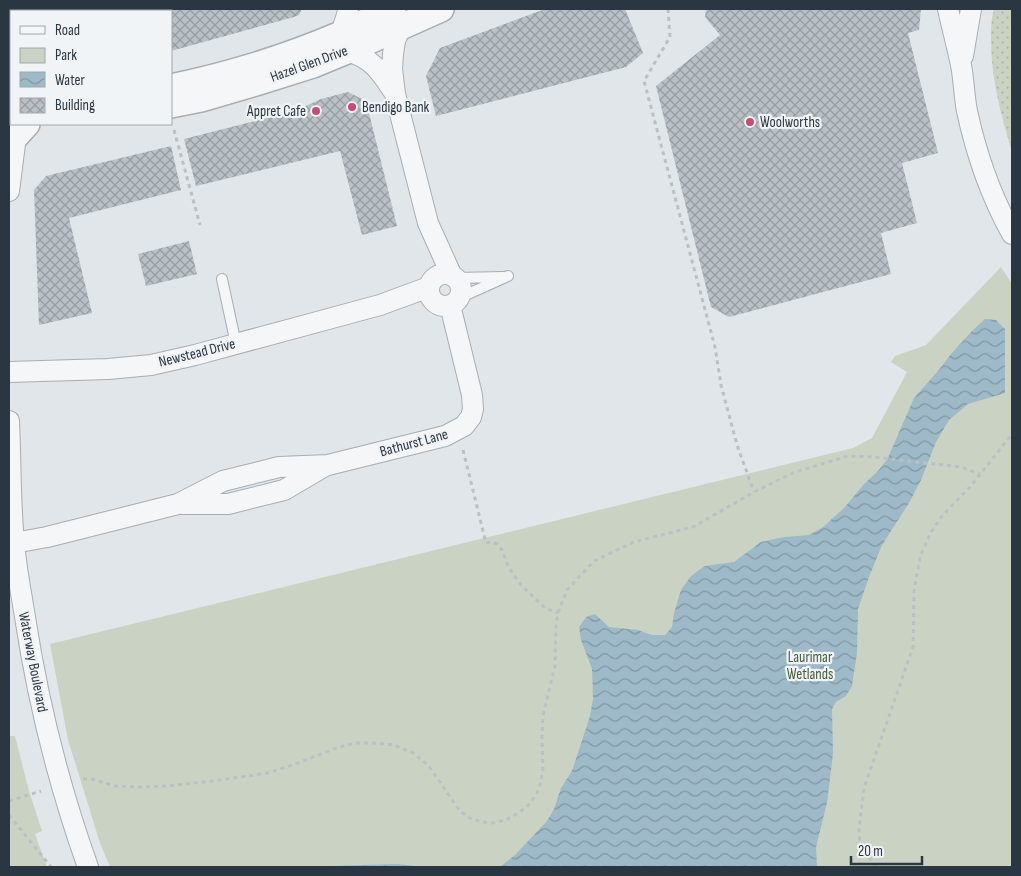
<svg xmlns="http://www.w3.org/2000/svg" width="1021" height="876" viewBox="0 0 1021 876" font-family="'Sofia Sans Condensed',sans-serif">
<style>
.grass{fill:url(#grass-dots)}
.park{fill:#cad3c3}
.water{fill:url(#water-waves)}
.building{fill:url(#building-cross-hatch)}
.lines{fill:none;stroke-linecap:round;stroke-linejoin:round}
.service-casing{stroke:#a6aeb4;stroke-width:12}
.minor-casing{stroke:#a6aeb4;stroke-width:22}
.tertiary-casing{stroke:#a6aeb4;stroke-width:28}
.path{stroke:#bbc0c5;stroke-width:3;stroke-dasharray:4 4;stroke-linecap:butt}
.service{stroke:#f4f6f8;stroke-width:10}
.minor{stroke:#f4f6f8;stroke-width:20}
.tertiary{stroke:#f4f6f8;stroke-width:25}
.poi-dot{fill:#ca4b72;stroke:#f1f4f7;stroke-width:2}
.labels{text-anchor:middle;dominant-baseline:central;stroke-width:4.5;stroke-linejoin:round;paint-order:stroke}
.street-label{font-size:15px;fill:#2a3641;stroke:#f1f4f7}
.poi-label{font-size:15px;fill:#2a3641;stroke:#f1f4f7;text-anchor:start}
.park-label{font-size:15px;fill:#445c38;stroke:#f1f4f7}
</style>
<defs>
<pattern id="grass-dots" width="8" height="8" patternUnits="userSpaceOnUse" patternTransform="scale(1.25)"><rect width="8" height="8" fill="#cad3c3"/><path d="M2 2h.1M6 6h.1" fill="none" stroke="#aeb6a9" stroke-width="1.8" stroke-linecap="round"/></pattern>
<pattern id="water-waves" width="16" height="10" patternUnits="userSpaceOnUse" patternTransform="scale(1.25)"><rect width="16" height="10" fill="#9eb9c8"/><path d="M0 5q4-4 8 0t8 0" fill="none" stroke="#8197a4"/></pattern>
<pattern id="building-cross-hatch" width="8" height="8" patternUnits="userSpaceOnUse" patternTransform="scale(1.25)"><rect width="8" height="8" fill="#b9c0c6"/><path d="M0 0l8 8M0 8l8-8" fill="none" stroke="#979da2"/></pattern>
</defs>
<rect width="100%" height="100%" fill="#e1e6ea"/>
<path class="grass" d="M994,9H1012V152C1001,115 991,79 991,40C991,29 991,19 994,9Z"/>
<path class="park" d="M1001,267L1012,284V867H110L100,843L68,740L50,644L853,448L872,438L907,372L891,362L895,356L926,345Z
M9,736H15L29,791L42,831L35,834L47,867H9Z"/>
<path class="water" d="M985,319L996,320L1005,329V393L968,404L949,420L936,442L921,480L909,503L882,545L869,577L858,609L857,653L852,686L846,696L836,702L832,709L833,754L827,803L816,847L817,867H500L515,855L547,821L554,809L561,788L572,771L590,716L593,699L592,669L581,640L579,627L586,617L595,614L609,627L638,630L652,635H665L672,627L674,613L681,590L691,576L705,566L734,562L761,542L784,537L809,535L823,527L844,508L864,484L877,472L887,460L914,398L938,371L951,354L972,331Z
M397,864L425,867H327L330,866Z"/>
<path class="building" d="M133,9H301V11L299,15L294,17L171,51V11H133Z
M545,9H625L643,53L626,67L436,116L426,76L440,48Z
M706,9H921L919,30L908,33L938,153L902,163L917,223L881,233L891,274L729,317L711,307L656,86L720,35L705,17Z
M348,92L366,101L397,226L362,235L340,151L196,186L184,139L295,111L321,99Z
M171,146L181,190L69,218L92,313L39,325L34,190L46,176Z
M189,241L197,274L146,286L138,254Z"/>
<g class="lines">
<defs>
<path id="service" d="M456,278L503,277
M222,279L236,344
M459,298L508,276"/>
<path id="minor" d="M948,9C952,27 957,46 961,65C964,80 964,96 967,111C976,153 991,196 1012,234
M400,28L395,41L393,54L392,69L395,94L428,223L451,274
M341,33L347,15L348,9
M347,51C373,59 379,70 394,92
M963,56L971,9
M9,191L16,136
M429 290a16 16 0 1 1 32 0a16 16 0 1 1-32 0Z
M9,372L108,369L151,365L195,355L380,305L429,287
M9,421C11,461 10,502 14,542C16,567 21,592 25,617C38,702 59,786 88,867
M182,504H228L284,490L325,466
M14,543L47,537L178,504L223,481L279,467L328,465L445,436L464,426L471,417L473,409L472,395L450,305"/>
<path id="tertiary" d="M9,59L11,68
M171,87C229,75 287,57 341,34C358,26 375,16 393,9
M171,105L201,99L259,82L313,65L347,51L441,9
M9,140L16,136L27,124"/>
</defs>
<use href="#service" class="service-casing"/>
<use href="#minor" class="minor-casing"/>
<use href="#tertiary" class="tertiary-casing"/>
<path class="path" d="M668,9L670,37L644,81L715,347L721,385L737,445L754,492
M174,130L200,225
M463,450L486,543L492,542L497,544L501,548L509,568L521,585L545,608L558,613
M83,779H92L115,786L137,787L168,786L220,780L268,773L298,763L339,747L357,743H373L394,745L413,753L428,765L460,811L470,818L482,822L493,823L506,820L515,815L527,807L536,795L541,782L543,768L542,737L543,715L555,666L556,625L558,613L567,590L594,561L634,542L693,527L754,492L795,472L848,456L874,457L961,467L980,474
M9,801L41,791
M9,815L51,867
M876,867L860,846L859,829L864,788L913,647L914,591L920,557L930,534L942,516L970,487L1012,434"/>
<use href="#service" class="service"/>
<use href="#minor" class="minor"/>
<use href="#tertiary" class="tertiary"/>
</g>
<g class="poi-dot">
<circle cx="352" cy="107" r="5"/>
<circle cx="316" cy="111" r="5"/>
<circle cx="750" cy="122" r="5"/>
</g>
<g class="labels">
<g class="street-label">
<text transform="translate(309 64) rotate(-20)">Hazel Glen Drive</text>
<text transform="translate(197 353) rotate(-14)">Newstead Drive</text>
<text transform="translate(414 443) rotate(-15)">Bathurst Lane</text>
<text transform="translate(33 662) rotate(79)">Waterway Boulevard</text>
</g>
<g class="poi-label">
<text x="362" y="107">Bendigo Bank</text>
<text x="306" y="111" text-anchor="end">Appret Cafe</text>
<text x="760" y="122">Woolworths</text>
</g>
<g class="park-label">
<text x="810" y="657">Laurimar<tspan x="810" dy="17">Wetlands</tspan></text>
</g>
</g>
<rect width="1021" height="876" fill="none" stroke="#2a3641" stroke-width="20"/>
<rect x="10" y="10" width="162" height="115" fill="#f1f4f7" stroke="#a1a8ae"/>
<rect x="20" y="26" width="25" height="8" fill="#f4f6f8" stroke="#a1a8ae"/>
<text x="55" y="35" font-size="15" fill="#2a3641">Road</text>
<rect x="20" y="48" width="25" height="15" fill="#cad3c3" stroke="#a1a8ae"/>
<text x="55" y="60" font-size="15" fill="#2a3641">Park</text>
<rect x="20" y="72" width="25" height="15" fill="url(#water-waves)" stroke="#a1a8ae"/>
<text x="55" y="85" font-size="15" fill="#2a3641">Water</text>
<rect x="20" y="98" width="25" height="15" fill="url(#building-cross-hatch)" stroke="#a1a8ae"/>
<text x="55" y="110" font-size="15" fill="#2a3641">Building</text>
<path d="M851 856v8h71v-8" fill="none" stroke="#2a3641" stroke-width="2.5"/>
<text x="858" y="856" font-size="15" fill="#2a3641" stroke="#f1f4f7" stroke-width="4" paint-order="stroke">20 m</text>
</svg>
